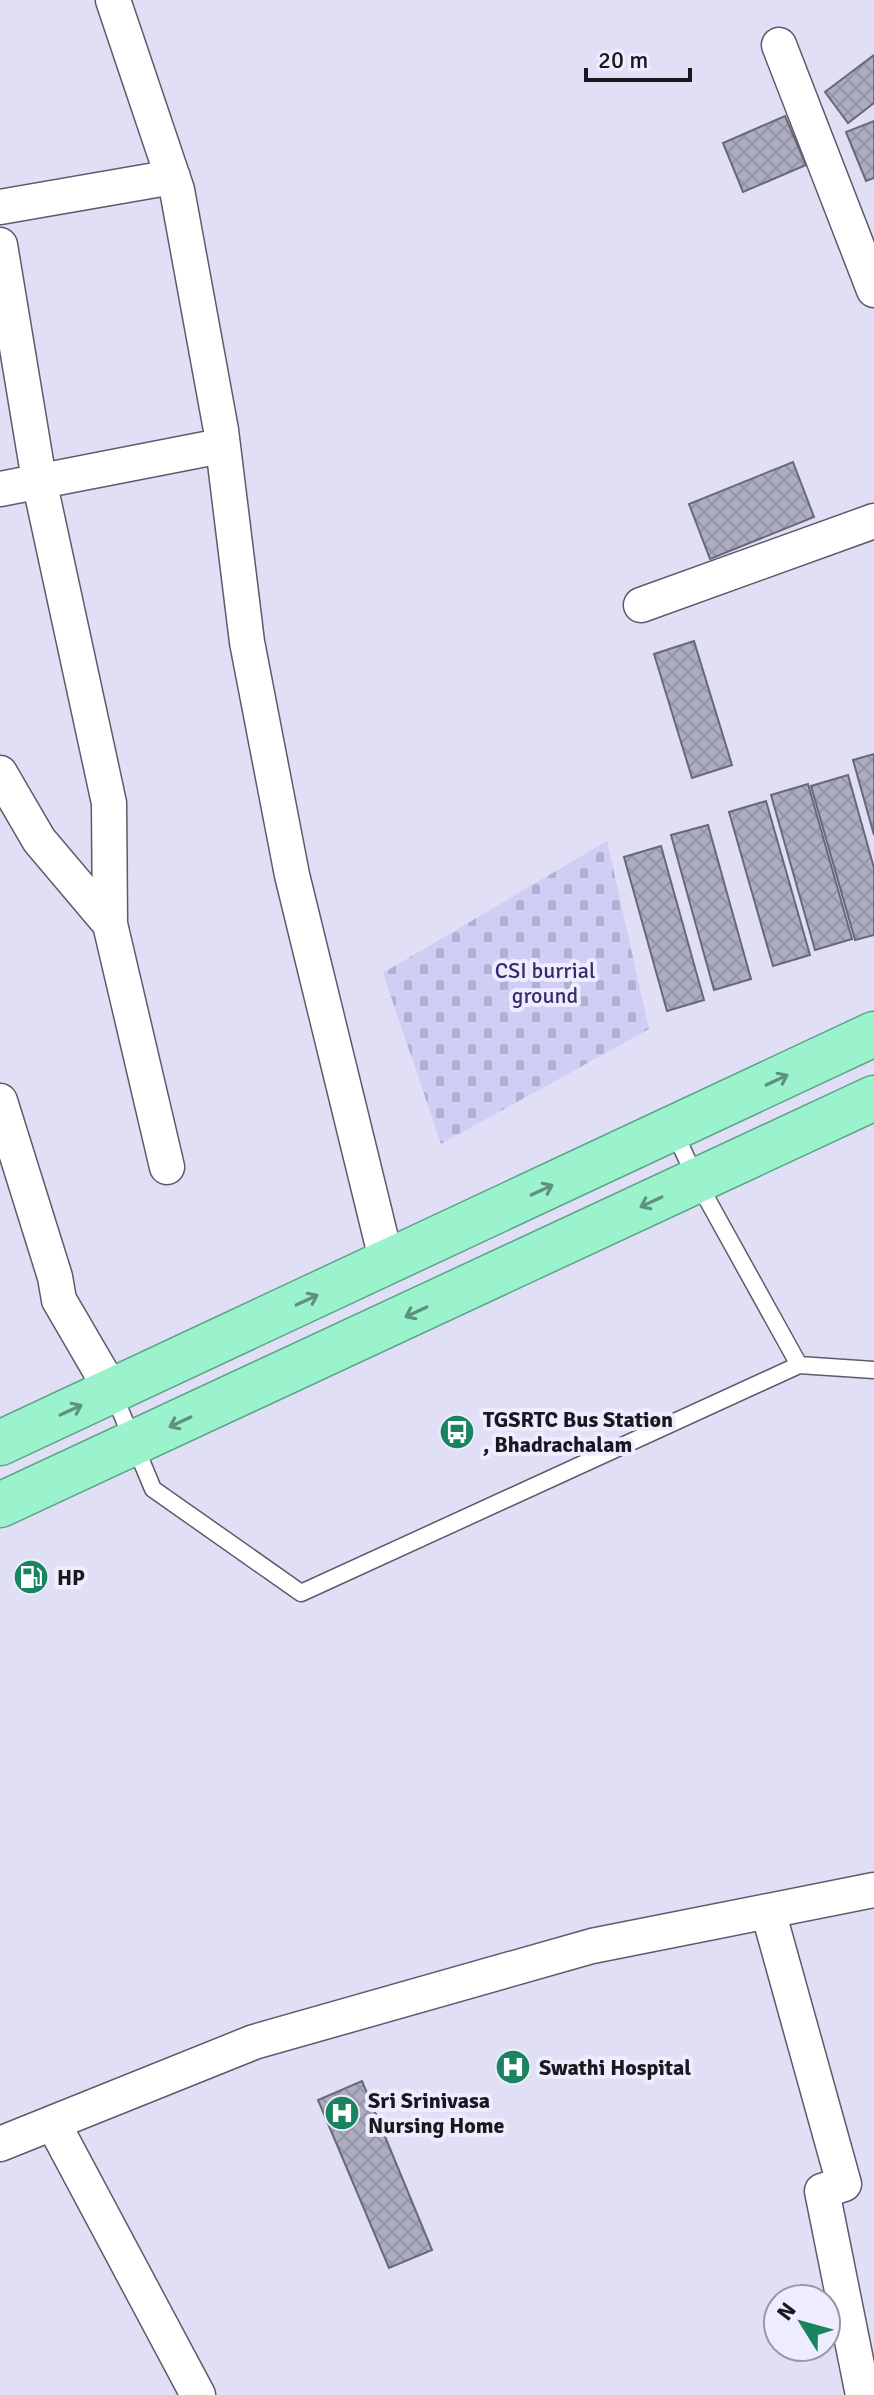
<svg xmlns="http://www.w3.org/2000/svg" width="874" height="2395" viewBox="0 0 874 2395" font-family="Signika,sans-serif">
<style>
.cemetery{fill:url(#cemetery-stones)}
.building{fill:url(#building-cross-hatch);stroke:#69687b;stroke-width:2}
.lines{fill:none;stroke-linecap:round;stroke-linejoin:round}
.service-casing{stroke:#5c5b6d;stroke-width:19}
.minor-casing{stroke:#5c5b6d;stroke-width:37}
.trunk-casing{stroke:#5ca488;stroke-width:47}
.service{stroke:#fff;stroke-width:16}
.minor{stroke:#fff;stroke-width:34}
.trunk{stroke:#9af3cc;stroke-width:44}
.oneway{stroke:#60907e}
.labels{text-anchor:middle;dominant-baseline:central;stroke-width:8;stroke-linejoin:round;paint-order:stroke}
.park-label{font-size:22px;fill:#372b6b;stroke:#eeedff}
.poi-label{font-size:22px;font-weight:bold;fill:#18181f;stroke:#eeedff;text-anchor:start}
</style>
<defs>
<pattern id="cemetery-stones" width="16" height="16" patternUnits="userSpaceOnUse" patternTransform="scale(2)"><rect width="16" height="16" fill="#d0cef4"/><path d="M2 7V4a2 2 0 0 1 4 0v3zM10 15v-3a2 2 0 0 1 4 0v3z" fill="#b2b0d1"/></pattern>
<pattern id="building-cross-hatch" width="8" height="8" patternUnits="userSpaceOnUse" patternTransform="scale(2)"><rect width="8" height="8" fill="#adadc1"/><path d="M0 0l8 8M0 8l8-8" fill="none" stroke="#9494a5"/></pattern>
</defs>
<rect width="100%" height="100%" fill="#e0dff5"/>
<path class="cemetery" d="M607,841L649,1029L441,1144L383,973Z"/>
<path class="building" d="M874,55V103L848,123L825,92Z
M785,116L806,165L743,192L723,143Z
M874,121V178L866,181L846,132Z
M793,462L814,517L710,559L689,504Z
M694,641L732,765L692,778L654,654Z
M874,754V835L853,760Z
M848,775L874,868V935L855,940L811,786Z
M808,784L852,939L815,950L771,795Z
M766,801L810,955L773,966L729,812Z
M708,825L751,979L714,990L671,835Z
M661,846L704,1000L667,1011L624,857Z
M362,2081L432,2250L389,2268L318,2100Z"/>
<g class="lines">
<defs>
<path id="service" d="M799,1365L874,1370
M113,1393L153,1489L301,1593L799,1365L697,1181L673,1129"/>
<path id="minor" d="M113,0L177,190L221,430L247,642L292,875L387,1263
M779,45L874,290
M0,207L173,177
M0,245L39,480L109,803L110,924
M0,489L221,446
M641,605L874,521
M0,773L39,840L110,924L167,1167
M0,1101L55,1277L59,1300L112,1391
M768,1911L844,2184L822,2191L863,2395
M53,2123L198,2395
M0,2144L254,2042L592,1946L874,1890"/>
<path id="trunk" d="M0,1443L874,1034
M0,1505L874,1098"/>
</defs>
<use href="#service" class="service-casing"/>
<use href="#minor" class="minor-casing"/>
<use href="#trunk" class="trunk-casing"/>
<use href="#service" class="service"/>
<use href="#minor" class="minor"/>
<use href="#trunk" class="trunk"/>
</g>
<defs><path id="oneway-shaft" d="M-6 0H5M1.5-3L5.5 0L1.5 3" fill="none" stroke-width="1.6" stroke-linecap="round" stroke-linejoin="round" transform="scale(2)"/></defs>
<g class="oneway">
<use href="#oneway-shaft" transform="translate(777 1080) rotate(-25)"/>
<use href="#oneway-shaft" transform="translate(542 1190) rotate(-25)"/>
<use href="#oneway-shaft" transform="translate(651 1202) rotate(155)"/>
<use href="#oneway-shaft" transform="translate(307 1300) rotate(-25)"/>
<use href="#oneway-shaft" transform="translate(416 1312) rotate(155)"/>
<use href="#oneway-shaft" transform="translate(71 1410) rotate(-25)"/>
<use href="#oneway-shaft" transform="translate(180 1422) rotate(155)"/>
</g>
<defs>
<symbol id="bus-disc" viewBox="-11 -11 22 22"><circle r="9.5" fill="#1a835f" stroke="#eeedff"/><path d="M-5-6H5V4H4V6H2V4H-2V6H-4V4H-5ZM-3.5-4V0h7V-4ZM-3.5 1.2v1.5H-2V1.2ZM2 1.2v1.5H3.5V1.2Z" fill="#fff"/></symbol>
<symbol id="fuel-disc" viewBox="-11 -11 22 22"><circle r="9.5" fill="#1a835f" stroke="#eeedff"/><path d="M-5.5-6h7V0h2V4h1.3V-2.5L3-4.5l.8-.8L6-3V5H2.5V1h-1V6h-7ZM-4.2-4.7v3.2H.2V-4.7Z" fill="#fff"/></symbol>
<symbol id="hospital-disc" viewBox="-11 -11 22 22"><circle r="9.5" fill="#1a835f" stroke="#eeedff"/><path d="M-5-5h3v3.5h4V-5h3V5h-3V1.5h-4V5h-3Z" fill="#fff"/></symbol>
</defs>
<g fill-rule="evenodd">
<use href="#bus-disc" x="437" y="1412" width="40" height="40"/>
<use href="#fuel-disc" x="11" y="1557" width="40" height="40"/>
<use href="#hospital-disc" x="493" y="2047" width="40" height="40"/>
<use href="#hospital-disc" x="322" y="2093" width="40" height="40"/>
</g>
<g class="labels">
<g class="park-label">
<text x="545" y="970">CSI burrial<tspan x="545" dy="25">ground</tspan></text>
</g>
<g class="poi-label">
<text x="483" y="1419">TGSRTC Bus Station<tspan x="483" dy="25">, Bhadrachalam</tspan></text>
<text x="57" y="1577">HP</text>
<text x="539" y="2067">Swathi Hospital</text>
<text x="368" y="2100">Sri Srinivasa<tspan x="368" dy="25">Nursing Home</tspan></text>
</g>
</g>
<g transform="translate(802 2323) rotate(307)"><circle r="38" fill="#eeedff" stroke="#9898a5" stroke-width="2"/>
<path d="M0-6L14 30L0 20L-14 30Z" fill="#1a835f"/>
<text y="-12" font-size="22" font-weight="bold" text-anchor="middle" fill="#18181f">N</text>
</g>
<path d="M586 68v12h104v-12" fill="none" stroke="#18181f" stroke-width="4"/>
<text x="598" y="68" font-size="24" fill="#18181f" stroke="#eeedff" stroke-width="6" paint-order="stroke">20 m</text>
</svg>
